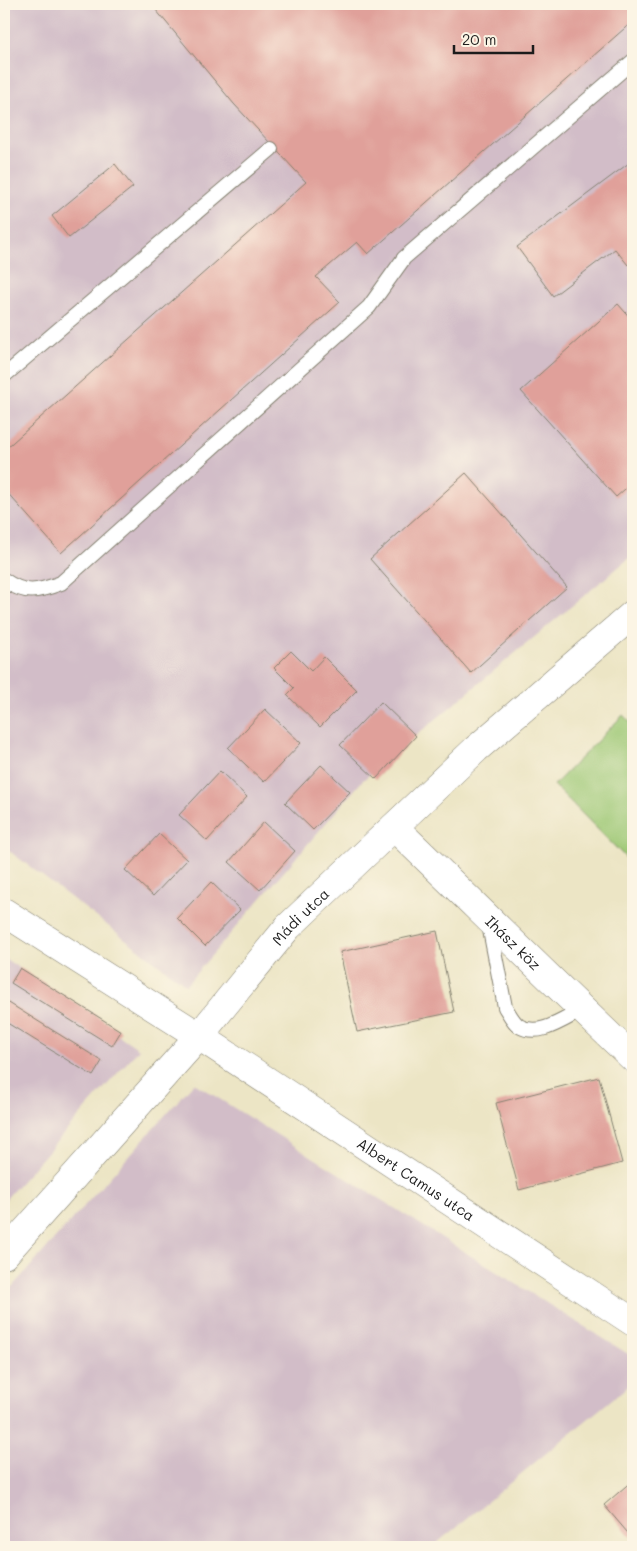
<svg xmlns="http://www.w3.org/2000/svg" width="637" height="1551" viewBox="0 0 637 1551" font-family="Mali,sans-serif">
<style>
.industrial{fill:#d2bdc8}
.green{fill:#9dc875;stroke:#5c7248}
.building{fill:#e0a09a}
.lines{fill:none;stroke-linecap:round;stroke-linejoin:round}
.lane-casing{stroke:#848070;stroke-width:16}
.street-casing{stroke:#848070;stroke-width:29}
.lane{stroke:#fff;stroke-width:14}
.street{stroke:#fff;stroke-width:28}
.labels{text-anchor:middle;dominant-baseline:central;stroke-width:4.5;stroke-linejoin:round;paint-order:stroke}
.street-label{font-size:15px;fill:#1c1c1c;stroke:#fcf5e5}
</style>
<rect width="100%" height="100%" fill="#fcf5e5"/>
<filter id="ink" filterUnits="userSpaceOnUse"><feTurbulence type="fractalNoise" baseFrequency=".02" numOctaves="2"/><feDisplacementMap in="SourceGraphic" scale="10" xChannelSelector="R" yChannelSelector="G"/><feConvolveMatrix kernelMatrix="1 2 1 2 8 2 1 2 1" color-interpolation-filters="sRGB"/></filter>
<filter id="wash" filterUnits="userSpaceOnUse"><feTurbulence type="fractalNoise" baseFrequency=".0096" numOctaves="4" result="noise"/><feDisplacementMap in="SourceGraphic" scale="20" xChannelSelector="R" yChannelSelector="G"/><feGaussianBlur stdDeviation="1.12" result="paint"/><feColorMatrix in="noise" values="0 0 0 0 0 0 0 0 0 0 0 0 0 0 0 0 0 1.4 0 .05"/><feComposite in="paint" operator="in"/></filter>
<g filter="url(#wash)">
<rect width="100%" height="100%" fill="#ece5c5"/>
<path class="industrial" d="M4,4H633V555L363,780L186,985L4,847Z
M4,958L139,1049L4,1201Z
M194,1083L633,1357V1382L432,1547H4V1296Z"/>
<path class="green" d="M623,715L633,725V865L554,785Z"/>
<g id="blocks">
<path class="building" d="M151,4H633V21L368,254L357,242L316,277L340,302L61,553L4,489V450L306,182L234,104Z
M633,160V261L628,265L615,249L553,296L517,247Z
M115,164L133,187L69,238L52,216Z
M618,304L633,321V482L616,497L521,391Z
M466,473L567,587L471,673L370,559Z
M291,651L311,671L324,657L357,690L320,727L287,695L294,688L274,668Z
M381,702L416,736L376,779L340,745Z
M265,709L301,743L264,782L228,748Z
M321,765L350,792L313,830L285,803Z
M220,771L247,797L207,841L179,815Z
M264,822L295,851L260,890L229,862Z
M159,834L187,860L153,896L125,870Z
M211,882L240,910L205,946L177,918Z
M437,931L454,1012L357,1032L340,952Z
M20,968L121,1031L112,1046L11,983Z
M4,1000L102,1061L93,1076L4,1021Z
M599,1077L622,1163L519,1190L496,1103Z
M633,1480V1539L604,1505Z"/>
</g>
</g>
<g filter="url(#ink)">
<use href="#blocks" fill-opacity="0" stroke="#848070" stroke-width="1"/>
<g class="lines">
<defs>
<path id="lane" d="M4,376L271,149
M4,580C25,595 37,592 61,583L369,307L404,258L633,61
M489,925L505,1007C509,1013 513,1022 519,1026C539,1038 564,1019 582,1010"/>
<g id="street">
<path id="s1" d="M394,827C474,904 553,982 633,1058"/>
<path id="s2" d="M4,912L199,1036L633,1322"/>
<path id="s3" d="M4,1255L199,1036L288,927L476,749L633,614"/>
</g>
</defs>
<use href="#lane" class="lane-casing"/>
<use href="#street" class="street-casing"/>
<use href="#lane" class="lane"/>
<use href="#street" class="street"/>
</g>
</g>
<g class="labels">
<g class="street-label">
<text stroke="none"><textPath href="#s3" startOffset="450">Mádi utca</textPath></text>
<text stroke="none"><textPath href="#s1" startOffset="166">Ihász köz</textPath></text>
<text stroke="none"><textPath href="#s2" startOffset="491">Albert Camus utca</textPath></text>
</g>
</g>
<rect width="637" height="1551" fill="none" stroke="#fcf5e5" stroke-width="20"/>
<path d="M454 45v8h79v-8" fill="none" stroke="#1c1c1c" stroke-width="2.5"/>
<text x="462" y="45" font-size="15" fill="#1c1c1c" stroke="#fcf5e5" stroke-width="4" paint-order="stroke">20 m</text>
</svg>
